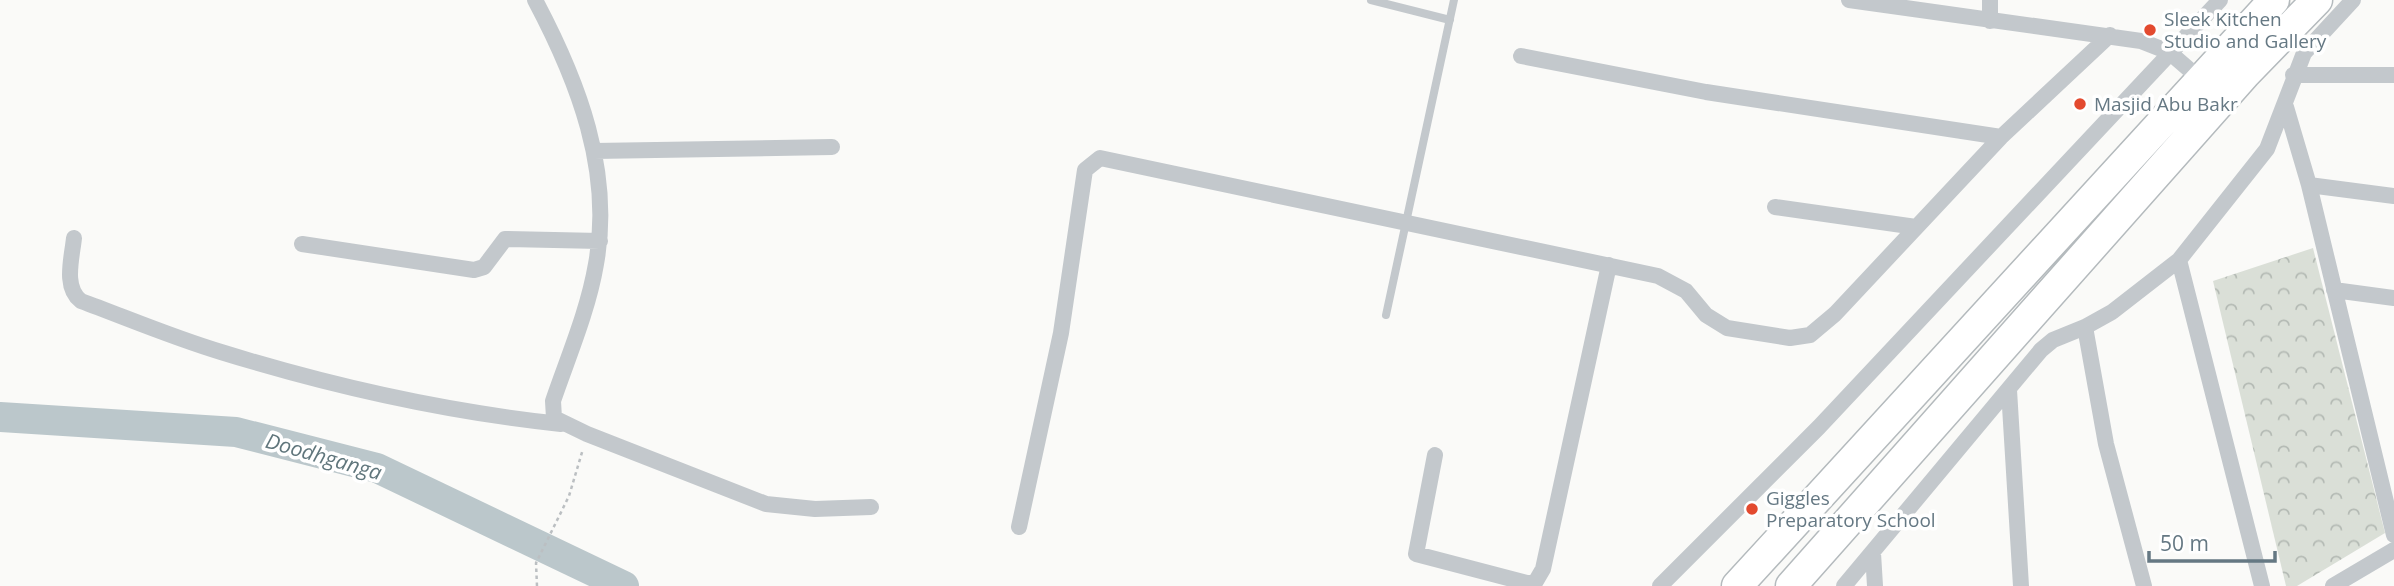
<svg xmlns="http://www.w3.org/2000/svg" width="2394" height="586" viewBox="0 0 2394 586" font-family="'Open Sans',sans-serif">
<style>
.park{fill:url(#park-crowns)}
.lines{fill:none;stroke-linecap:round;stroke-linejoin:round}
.river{stroke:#bbc7cb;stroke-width:30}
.highway-casing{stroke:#b4babd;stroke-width:33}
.path{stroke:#bbbfc2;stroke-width:2.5;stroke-dasharray:3.5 3.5;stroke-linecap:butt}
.lane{stroke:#c3c8cc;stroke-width:8}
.street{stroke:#c3c8cc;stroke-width:16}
.highway{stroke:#fff;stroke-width:30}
.poi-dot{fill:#e34a2f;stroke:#fff;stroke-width:2.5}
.labels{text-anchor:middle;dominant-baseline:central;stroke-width:7;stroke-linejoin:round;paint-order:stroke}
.poi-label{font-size:19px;fill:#657883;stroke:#fff;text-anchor:start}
.water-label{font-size:21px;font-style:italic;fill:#60767c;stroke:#fff}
</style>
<defs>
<pattern id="park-crowns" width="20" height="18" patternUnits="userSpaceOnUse" patternTransform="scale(1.75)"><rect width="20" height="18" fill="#dadfd7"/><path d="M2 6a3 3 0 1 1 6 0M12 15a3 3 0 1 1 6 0" fill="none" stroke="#b4bab4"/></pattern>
</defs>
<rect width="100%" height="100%" fill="#fafaf8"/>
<path class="park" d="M2313,248L2385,533L2297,586H2286L2213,281Z"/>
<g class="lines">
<path class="river" d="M0,417L236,432L377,468L624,586"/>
<defs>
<path id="highway" d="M1737,586L2274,0
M1791,586L2245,74L2317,0"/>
</defs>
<use href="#highway" class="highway-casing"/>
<path class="path" d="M537,586L536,563L569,496L583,449"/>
<path class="lane" d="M1371,0L1450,20
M1386,315L1454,0"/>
<path class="street" d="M535,0C578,81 613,171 596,264C588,311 568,357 553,401L554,418L587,434L766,504L815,509L871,507
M1849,0L2141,41L2169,52L2199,78
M1990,21V0
M1521,56L1706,92L2001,137
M2293,75H2394
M2286,107L2309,185L2394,535
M594,151L832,147
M2309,185L2394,196
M1775,207L1916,227
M74,238C72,258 63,287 81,301C127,318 174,338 221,352C331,386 447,412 561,424
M302,244L474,270L484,267L505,239L600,241
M2179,260L2262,586
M2334,290L2394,298
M2085,327L2106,444L2144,586
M2009,390L2021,586
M1435,455L1416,554L1527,583L1536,581L1543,569L1609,265
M1019,527L1061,333L1085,170L1100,158L1658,276L1686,291L1706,315L1727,328L1790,338L1810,335L1835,314L2001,137L2110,35
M1873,553L1875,586
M1660,586L1819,427L2220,0
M1844,586L2041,350L2053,340L2085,327L2112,312L2179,260L2267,149L2304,53L2353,0
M2333,586L2394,550"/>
<use href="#highway" class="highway"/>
</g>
<g class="poi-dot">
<circle cx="2150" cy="30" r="7"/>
<circle cx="2080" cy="104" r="7"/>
<circle cx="1752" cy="509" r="7"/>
</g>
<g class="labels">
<g class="poi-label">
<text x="2164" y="19">Sleek Kitchen<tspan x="2164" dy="22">Studio and Gallery</tspan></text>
<text x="2094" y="104">Masjid Abu Bakr</text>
<text x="1766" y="498">Giggles<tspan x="1766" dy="22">Preparatory School</tspan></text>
</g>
<g class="water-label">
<text transform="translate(324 456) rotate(16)">Doodhganga</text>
</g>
</g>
<path d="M2149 551v10h126v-10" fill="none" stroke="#657883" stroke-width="3.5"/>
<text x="2160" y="551" font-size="21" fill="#657883" stroke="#ffffff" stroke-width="5" paint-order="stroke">50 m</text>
</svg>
